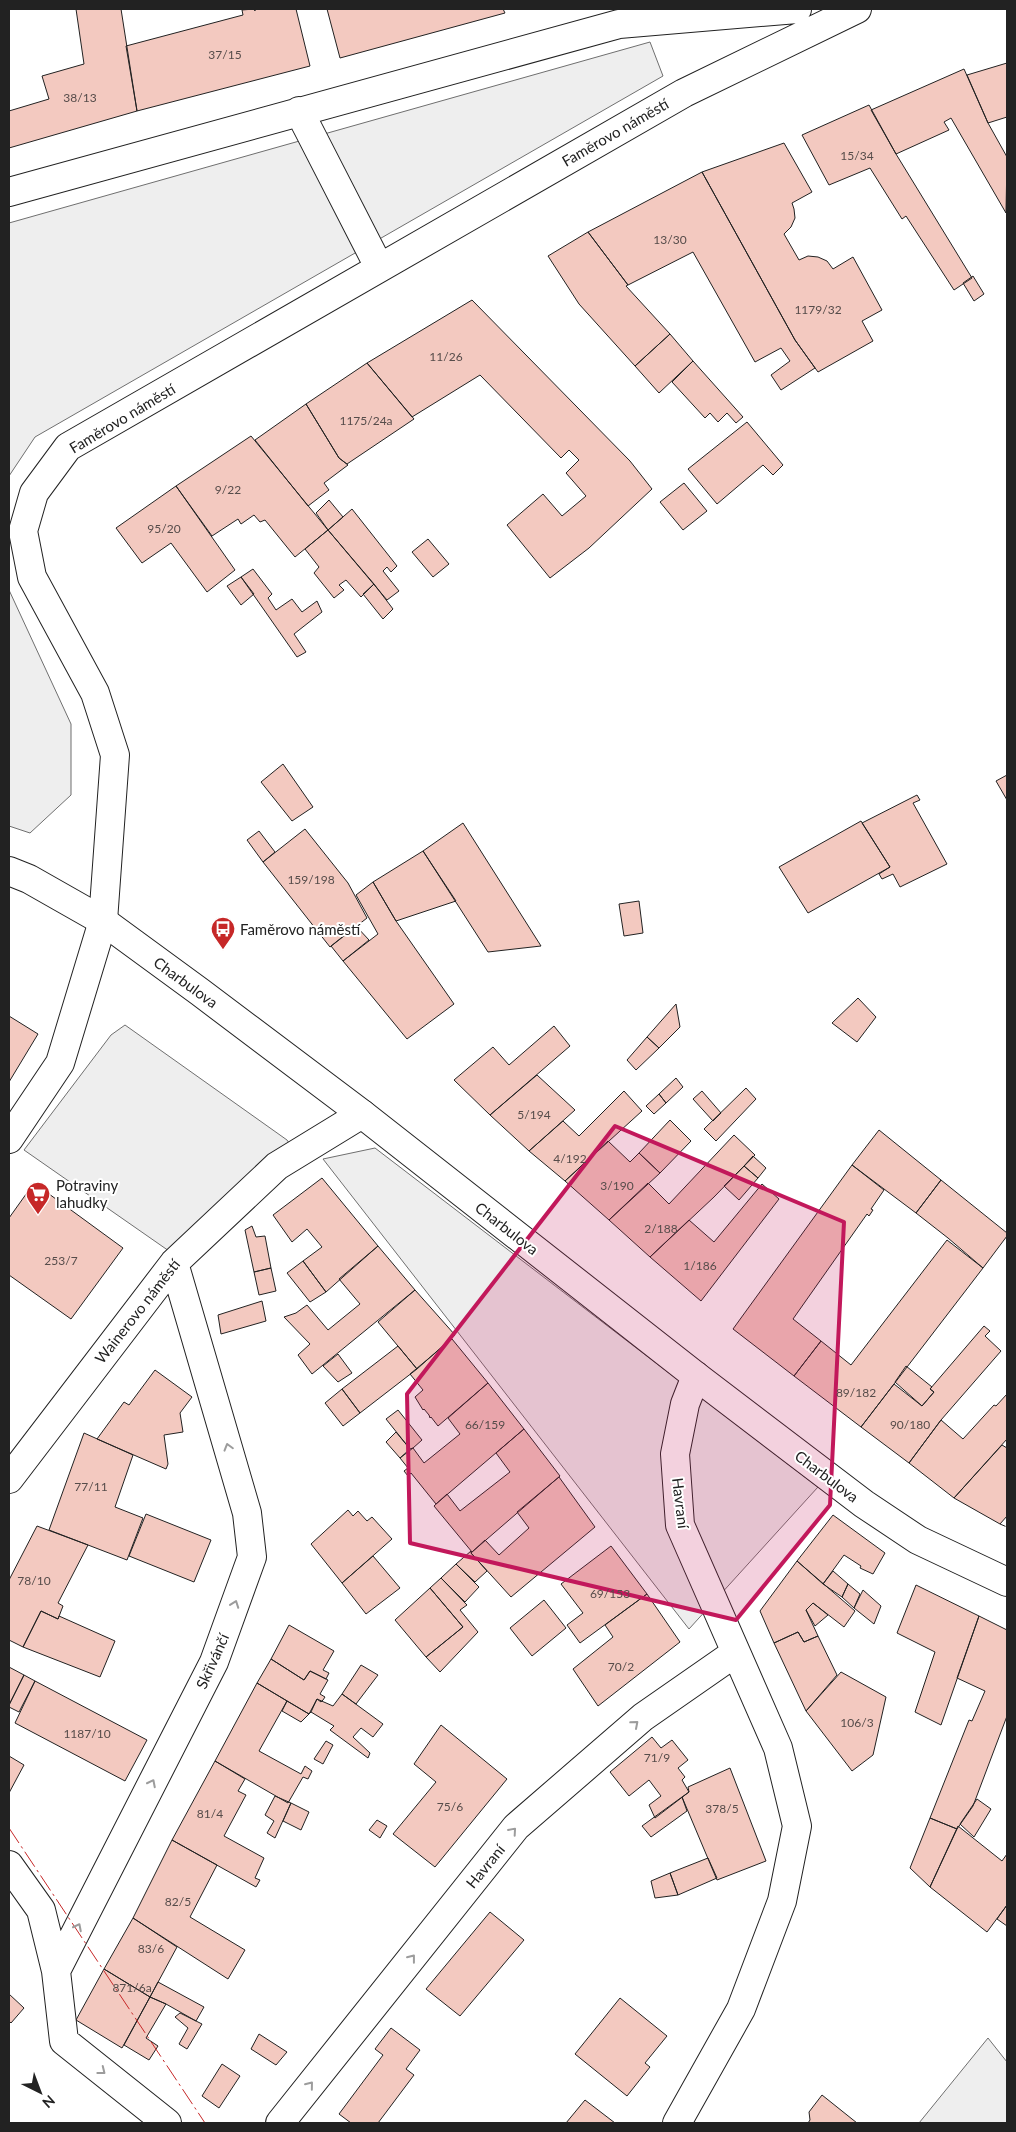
<svg xmlns="http://www.w3.org/2000/svg" width="1016" height="2132" viewBox="0 0 1016 2132" font-family="Lato,sans-serif">
<style>
.green{fill:#eee;stroke:#6f6f6f}
.building{fill:#f3c9c0;stroke:#222}
.lines{fill:none;stroke-linecap:round;stroke-linejoin:round}
.street-casing{stroke:#222;stroke-width:30}
.secondary-casing{stroke:#222;stroke-width:30}
.street{stroke:#fff;stroke-width:28}
.secondary{stroke:#fff;stroke-width:28}
.fence{stroke:#222;stroke-width:1;stroke-dasharray:6 2.5;stroke-linecap:butt}
.power{stroke:#c62828;stroke-width:1;stroke-dasharray:18 4 2.5 4;stroke-linecap:butt}
.oneway{stroke:#9c9c9c}
.marked{fill:#c2185b;fill-opacity:0.2;stroke:#c2185b;stroke-width:4;stroke-linejoin:round}
.labels{text-anchor:middle;dominant-baseline:central;stroke-width:4;stroke-linejoin:round;paint-order:stroke}
.number-label{font-size:12px;fill:#564c4a}
.street-label{font-size:15px;fill:#222;stroke:#fff}
.poi-label{font-size:15px;fill:#222;stroke:#fff;text-anchor:start}
</style>
<rect width="100%" height="100%" fill="#fff"/>
<path class="green" d="M650,42L663,76L35,437L9,476V223Z
M9,590L71,724V795L30,833L9,826Z
M125,1025L287,1140L292,1147L169,1251L24,1150L111,1035Z
M375,1148L818,1487L689,1629L323,1159Z
M988,2038L1007,2062V2123H919Z"/>
<path class="building" d="M76,9H121L137,111L9,148V111L49,99L42,76L84,64Z
M254,9L255,11V9H296L310,66L137,111L126,46L243,15L242,10Z
M327,9H503L505,13L340,58Z
M1007,63V117L988,123L967,75Z
M964,69L988,123L1007,157L1006,213L951,118L944,122L949,130L896,154L871,110Z
M869,105L896,154L972,278L954,290L906,216L902,219L870,168L829,185L802,135Z
M784,143L812,192L792,203L794,209L795,218L791,227L784,234L799,260L808,256L818,257L827,261L833,269L853,257L882,310L862,321L873,341L818,372L795,340L702,172Z
M702,172L795,340L815,368L781,390L771,375L790,361L781,348L755,362L693,252L628,285L588,232Z
M588,232L628,285L626,286L670,334L635,366L579,304L548,256Z
M973,276L984,294L974,301L963,283Z
M472,300L630,461L652,489L589,548L550,578L507,525L543,494L562,516L586,496L566,473L579,460L569,450L561,458L480,375L412,417L367,363Z
M670,334L693,361L659,393L635,366Z
M693,361L743,417L736,423L727,413L718,422L710,413L705,418L672,382Z
M367,363L414,419L347,464L339,458L306,404Z
M306,404L339,458L348,465L324,483L329,490L308,506L255,440Z
M747,422L783,465L773,475L763,465L717,504L688,469Z
M251,436L328,530L295,557L265,520L260,522L254,515L241,524L238,519L212,536L176,486Z
M684,483L707,511L683,530L660,502Z
M176,486L235,570L207,592L171,543L142,563L116,528Z
M329,500L343,517L328,530L316,513Z
M352,509L397,566L391,572L387,567L383,571L399,591L387,600L328,530Z
M328,530L374,584L361,597L346,580L339,585L344,590L334,598L314,573L319,567L305,549Z
M428,539L449,564L433,577L412,552Z
M253,569L272,594L268,598L276,610L292,599L302,612L317,601L322,612L294,634L306,652L297,657L241,577Z
M241,577L254,594L241,605L227,586Z
M374,584L393,609L383,619L363,594Z
M283,764L313,807L292,821L261,782Z
M1007,775V800L996,781Z
M917,795L920,800L913,803L947,864L900,887L893,874L882,879L879,874L890,867L862,823Z
M861,821L890,867L808,913L779,867Z
M463,823L541,946L488,952L423,851Z
M305,829L348,883L367,918L330,947L263,862Z
M259,831L275,852L263,862L247,840Z
M423,851L456,901L396,921L373,882Z
M373,882L396,921L454,1004L407,1039L343,961L378,934L356,895Z
M639,901L643,933L624,936L619,904Z
M356,926L369,940L343,961L331,946Z
M858,998L876,1017L857,1042L832,1023Z
M676,1004L680,1027L659,1048L647,1037Z
M9,1016L38,1034L9,1082Z
M554,1026L570,1046L490,1115L454,1080L493,1047L509,1065Z
M647,1037L659,1048L636,1070L627,1060Z
M537,1075L575,1110L529,1151L490,1115Z
M676,1078L683,1087L666,1103L659,1094Z
M746,1088L756,1099L716,1141L704,1129Z
M624,1091L642,1111L565,1181L529,1151L563,1121L579,1136Z
M702,1091L721,1113L713,1121L693,1099Z
M659,1094L666,1103L654,1114L646,1106Z
M670,1120L691,1141L660,1173L639,1153Z
M879,1130L941,1180L916,1213L852,1165Z
M734,1135L755,1155L714,1197L650,1257L609,1220L648,1183L669,1204Z
M608,1141L630,1162L639,1153L660,1173L609,1220L565,1181Z
M753,1156L766,1168L758,1178L744,1166Z
M852,1165L884,1190L871,1209L873,1210L869,1216L867,1214L793,1319L821,1341L794,1376L733,1329Z
M744,1166L758,1178L739,1200L724,1186Z
M322,1178L378,1246L326,1292L303,1261L322,1247L307,1229L292,1242L273,1215Z
M941,1180L1007,1233V1236L983,1268L948,1238L916,1213Z
M34,1183L123,1248L71,1319L9,1275V1218Z
M762,1184L779,1199L701,1301L650,1257L689,1220L714,1242Z
M252,1226L256,1237L265,1236L271,1268L254,1272L245,1230Z
M947,1240L983,1268L861,1427L794,1376L821,1341L851,1365Z
M378,1246L415,1290L312,1374L298,1355L310,1344L284,1317L296,1313L307,1305L328,1330L360,1304L339,1279Z
M303,1261L326,1292L310,1302L287,1273Z
M271,1268L276,1291L259,1295L254,1272Z
M415,1290L455,1335L417,1369L378,1322Z
M262,1301L266,1321L221,1334L218,1315Z
M984,1326L990,1331L985,1336L1001,1351L941,1420L909,1463L861,1427L894,1384L922,1406L934,1392L930,1389Z
M452,1339L488,1383L438,1426L431,1417L430,1418L429,1415L424,1409L423,1410L415,1397L423,1390L410,1374Z
M398,1346L417,1369L360,1413L342,1389Z
M338,1354L352,1373L338,1382L323,1366Z
M906,1366L932,1387L930,1389L934,1392L922,1406L895,1382Z
M155,1370L192,1397L180,1413L183,1432L164,1435L168,1464L166,1469L97,1439L124,1402L129,1405Z
M488,1383L524,1429L436,1504L411,1473L408,1476L404,1471L408,1468L400,1458L413,1448L424,1463L460,1434L448,1418Z
M342,1389L360,1413L343,1426L325,1403Z
M1007,1394V1439L954,1498L909,1463L941,1420L963,1439L994,1405L996,1406Z
M398,1410L422,1440L413,1448L410,1449L386,1419Z
M524,1429L560,1476L472,1552L434,1506L447,1494L460,1511L510,1472L496,1453Z
M396,1432L410,1449L400,1458L386,1442Z
M84,1433L133,1455L115,1507L143,1518L127,1560L49,1530Z
M1002,1445L1007,1448V1516L1000,1524L954,1498Z
M559,1477L595,1527L511,1597L471,1553L485,1540L499,1555L529,1528L517,1512Z
M348,1510L353,1516L358,1511L367,1521L372,1517L392,1539L342,1583L311,1544Z
M146,1514L211,1540L194,1582L129,1556Z
M833,1515L885,1553L873,1574L860,1568L861,1566L844,1555L823,1584L797,1561Z
M37,1526L88,1545L58,1603L63,1606L58,1619L41,1611L23,1647L9,1640V1580Z
M611,1546L647,1594L580,1643L567,1625L583,1613L561,1584Z
M471,1551V1553L487,1571L475,1582L456,1564Z
M373,1556L400,1588L366,1614L342,1583Z
M797,1561L855,1611L844,1627L813,1603L806,1610L818,1636L804,1642L798,1632L774,1643L760,1611Z
M456,1564L479,1587L465,1602L441,1578Z
M833,1571L848,1584L842,1597L823,1584Z
M441,1578L467,1605L460,1610L478,1632L440,1672L426,1657L463,1627L430,1588Z
M848,1584L860,1594L854,1608L842,1597Z
M916,1585L979,1616L941,1725L915,1712L935,1652L897,1633Z
M430,1588L463,1627L426,1657L395,1620Z
M863,1590L881,1606L874,1624L854,1608Z
M647,1594L680,1642L598,1706L573,1669L613,1637L605,1625Z
M544,1600L566,1628L532,1656L510,1628Z
M813,1603L828,1615L815,1626L806,1610Z
M41,1611L58,1619L59,1616L115,1641L100,1677L23,1647Z
M979,1616L1007,1630V1716L973,1806L957,1829L930,1818L969,1720L972,1721L985,1691L957,1678Z
M289,1625L334,1651L323,1670L329,1673L326,1679L310,1671L304,1680L271,1659Z
M798,1632L804,1642L818,1636L837,1675L806,1711L774,1643Z
M271,1659L304,1680L310,1671L328,1680L320,1694L325,1697L323,1700L321,1702L317,1699L309,1714L257,1683Z
M361,1665L378,1675L356,1704L342,1694Z
M9,1667L24,1675L9,1705Z
M841,1672L886,1697L873,1755L852,1771L806,1711Z
M24,1675L35,1681L19,1712L9,1707V1705Z
M35,1681L147,1740L125,1781L15,1723Z
M257,1683L287,1701L259,1751L301,1774L305,1766L312,1771L308,1779L303,1777L288,1803L215,1761Z
M342,1694L383,1724L373,1737L361,1728L353,1737L370,1753L368,1758L330,1730L334,1726L311,1712L317,1699L333,1706Z
M287,1701L309,1714L311,1712L301,1722L282,1711Z
M441,1725L507,1779L435,1867L393,1834L436,1782L414,1764Z
M652,1737L661,1748L672,1740L688,1760L678,1768L685,1777L682,1780L689,1792L655,1818L649,1805L661,1796L649,1780L629,1796L610,1772Z
M326,1741L333,1745L323,1764L314,1759Z
M9,1756L24,1765L9,1793Z
M215,1761L245,1779L238,1791L246,1795L224,1836L264,1858L255,1878L260,1880L256,1887L172,1840Z
M730,1768L766,1861L717,1880L682,1797L689,1792L688,1787Z
M275,1796L291,1803L275,1838L267,1833L274,1821L265,1815Z
M682,1797L687,1811L651,1837L642,1826Z
M977,1799L991,1809L974,1837L960,1824Z
M291,1803L309,1812L301,1830L283,1821Z
M930,1818L957,1829L930,1887L910,1868Z
M377,1820L387,1826L380,1838L369,1830Z
M958,1826L1002,1861L1007,1854V1905L987,1932L930,1887Z
M172,1840L217,1865L190,1917L245,1950L228,1979L133,1918Z
M708,1858L717,1878L678,1895L670,1873Z
M670,1873L678,1895L655,1898L651,1881Z
M1007,1905V1926L997,1919Z
M490,1912L524,1940L460,2016L426,1989Z
M133,1918L177,1947L150,1997L104,1969Z
M104,1969L150,1997L122,2048L76,2020Z
M158,1982L204,2007L196,2021L166,2004L150,1997Z
M9,1994L24,2008L11,2023L9,2021Z
M150,1997L166,2004L146,2038L158,2046L149,2060L124,2045Z
M620,1998L667,2036L645,2063L650,2067L627,2096L575,2054Z
M180,2013L202,2024L187,2049L179,2044L188,2028L175,2017Z
M391,2028L420,2050L406,2069L414,2075L378,2123H351L339,2114L383,2055L375,2049Z
M259,2034L287,2052L276,2065L251,2049Z
M222,2064L240,2076L219,2108L202,2096Z
M822,2095L857,2123H808L810,2120L809,2112Z
M585,2100L615,2123H566Z"/>
<g class="lines">
<defs>
<path id="street" d="M299,111L379,267
M9,192L619,24L797,9
M9,1139L60,1063L103,921L115,755L95,693L32,577L23,531L34,493L68,447L684,93L857,9
M9,1479L174,1263L277,1166L362,1114
M9,1865L41,1910L56,1971L64,2041L167,2123
M56,1971L214,1662L252,1557L247,1513L174,1263
M280,2123L516,1827L643,1717L735,1653
M677,2123L741,2009L782,1901L797,1826L778,1748L680,1525L675,1454L685,1404L696,1376"/>
<path id="secondary" d="M9,871L29,879L103,921L200,992L362,1114L696,1376L864,1504L918,1540L1007,1582"/>
</defs>
<use href="#street" class="street-casing"/>
<use href="#secondary" class="secondary-casing"/>
<use href="#street" class="street"/>
<use href="#secondary" class="secondary"/>
<path class="fence" d="M1000,1524L1007,1527"/>
<path class="power" d="M9,1828L205,2123"/>
</g>
<defs><path id="oneway-chevron" d="M-2-3.5L2.5 0L-2 3.5" fill="none" stroke-width="1.6" stroke-linecap="round" stroke-linejoin="round" transform="scale(1.25)"/></defs>
<g class="oneway">
<use href="#oneway-chevron" transform="translate(228 1447) rotate(-106)"/>
<use href="#oneway-chevron" transform="translate(235 1604) rotate(-70)"/>
<use href="#oneway-chevron" transform="translate(635 1724) rotate(-41)"/>
<use href="#oneway-chevron" transform="translate(152 1783) rotate(-63)"/>
<use href="#oneway-chevron" transform="translate(513 1831) rotate(-49)"/>
<use href="#oneway-chevron" transform="translate(78 1927) rotate(-63)"/>
<use href="#oneway-chevron" transform="translate(412 1958) rotate(-52)"/>
<use href="#oneway-chevron" transform="translate(102 2071) rotate(38)"/>
<use href="#oneway-chevron" transform="translate(310 2085) rotate(-51)"/>
</g>
<path class="marked" d="M615,1126L844,1222L830,1505L736,1620L410,1543L407,1394Z"/>
<defs>
<symbol id="bus-pin" viewBox="-11 -11 22 30"><path d="M0 17L-7.5 6A9.5 9.5 0 1 1 7.5 6Z" fill="#c62828" stroke="#fff"/><path d="M-5-6H5V4H4V6H2V4H-2V6H-4V4H-5ZM-3.5-4V0h7V-4ZM-3.5 1.2v1.5H-2V1.2ZM2 1.2v1.5H3.5V1.2Z" fill="#fff"/></symbol>
<symbol id="supermarket-pin" viewBox="-11 -11 22 30"><path d="M0 17L-7.5 6A9.5 9.5 0 1 1 7.5 6Z" fill="#c62828" stroke="#fff"/><path d="M-6-5.5h2.5l.6 2H6L4.5 2H-2.5L-4.4-4H-6ZM-1.5 3.2a1.3 1.3 0 1 0 .1 0ZM3 3.2a1.3 1.3 0 1 0 .1 0Z" fill="#fff"/></symbol>
</defs>
<g fill-rule="evenodd">
<use href="#bus-pin" x="209" y="915" width="28" height="38"/>
<use href="#supermarket-pin" x="24" y="1180" width="28" height="38"/>
</g>
<g class="labels">
<g class="number-label">
<text x="225" y="54">37/15</text>
<text x="80" y="97">38/13</text>
<text x="857" y="155">15/34</text>
<text x="670" y="239">13/30</text>
<text x="818" y="309">1179/32</text>
<text x="446" y="356">11/26</text>
<text x="366" y="420">1175/24a</text>
<text x="228" y="489">9/22</text>
<text x="164" y="528">95/20</text>
<text x="311" y="879">159/198</text>
<text x="534" y="1114">5/194</text>
<text x="570" y="1158">4/192</text>
<text x="617" y="1185">3/190</text>
<text x="661" y="1228">2/188</text>
<text x="61" y="1260">253/7</text>
<text x="700" y="1265">1/186</text>
<text x="856" y="1392">89/182</text>
<text x="485" y="1424">66/159</text>
<text x="910" y="1424">90/180</text>
<text x="91" y="1486">77/11</text>
<text x="34" y="1580">78/10</text>
<text x="610" y="1593">69/153</text>
<text x="621" y="1666">70/2</text>
<text x="857" y="1722">106/3</text>
<text x="87" y="1733">1187/10</text>
<text x="657" y="1757">71/9</text>
<text x="450" y="1806">75/6</text>
<text x="722" y="1808">378/5</text>
<text x="210" y="1813">81/4</text>
<text x="178" y="1901">82/5</text>
<text x="151" y="1948">83/6</text>
<text x="132" y="1987">871/6a</text>
</g>
<g class="street-label">
<text transform="translate(615 132) rotate(-30)">Faměrovo náměstí</text>
<text transform="translate(122 418) rotate(-31)">Faměrovo náměstí</text>
<text transform="translate(186 982) rotate(36)">Charbulova</text>
<text transform="translate(507 1228) rotate(38)">Charbulova</text>
<text transform="translate(137 1311) rotate(-52)">Wainerovo náměstí</text>
<text transform="translate(827 1476) rotate(37)">Charbulova</text>
<text transform="translate(681 1503) rotate(83)">Havraní</text>
<text transform="translate(212 1661) rotate(-66)">Skřivánčí</text>
<text transform="translate(485 1866) rotate(-51)">Havraní</text>
</g>
<g class="poi-label">
<text x="240" y="929">Faměrovo náměstí</text>
<text x="56" y="1185">Potraviny<tspan x="56" dy="17">lahudky</tspan></text>
</g>
</g>
<rect width="1016" height="2132" fill="none" stroke="#222222" stroke-width="20"/>
<g transform="translate(40 2092) rotate(138)" stroke="#ffffff" stroke-width="4" paint-order="stroke">
<path d="M0-4L9 19L0 12L-9 19Z" fill="#222222"/>
<text y="-8" font-size="14" font-weight="bold" text-anchor="middle" fill="#222222">N</text>
</g>
</svg>
